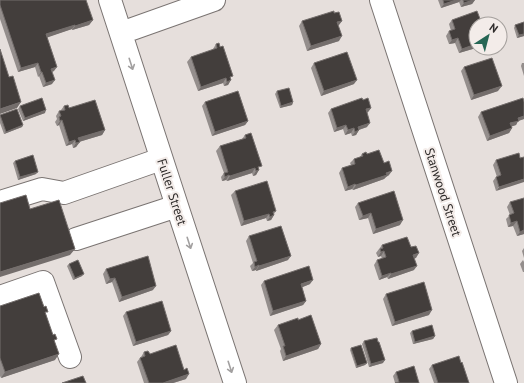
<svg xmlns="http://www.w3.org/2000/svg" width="524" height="383" viewBox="0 0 524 383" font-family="'PT Sans',sans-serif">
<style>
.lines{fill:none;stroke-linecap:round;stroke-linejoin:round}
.minor-casing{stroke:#7a7472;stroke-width:24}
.minor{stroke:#fff;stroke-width:22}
.wall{fill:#948e8c}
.shaded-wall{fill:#746e6c}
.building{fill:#433e3c;stroke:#746e6c}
.oneway{stroke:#a2a0a0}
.labels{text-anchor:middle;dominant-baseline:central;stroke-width:4;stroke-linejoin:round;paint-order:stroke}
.street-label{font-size:13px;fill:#302d2c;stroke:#f3ece9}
</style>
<rect width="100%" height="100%" fill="#e6dfdc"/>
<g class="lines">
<defs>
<path id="minor" d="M110,0L177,206L235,383
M381,0L506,383
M121,33L214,0
M0,202L42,189L64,193L161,159
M76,239L177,206
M0,297L43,282L70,357"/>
</defs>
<use href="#minor" class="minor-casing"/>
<use href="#minor" class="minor"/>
</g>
<path class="wall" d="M0,0L93,20L89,25L72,30V29L47,37L54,71L52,72V84L43,87L39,76L38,77L35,67L18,72L0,19Z
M438,0H475L472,4L461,7L459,2L441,8Z
M334,13L342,21L338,25L339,41L307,51L299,26L302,21Z
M452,20L476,48L459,53L455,43L449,44L446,36L449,31H451L449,24Z
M524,22V36L517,38L514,28L515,25Z
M216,44L231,79L228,85L224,86L223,83L198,91L187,62L191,57L213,50V49Z
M314,63L354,84L321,96L311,68Z
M522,63H524V76L521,66Z
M464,67L498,91L471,100L461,71Z
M277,91L293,102L292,105L280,108L275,94Z
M363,100L371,108L368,112L367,113V127L359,130L356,135L352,136L351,133L345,135L343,129L334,132L328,113L331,109Z
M205,102L248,121L245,125L212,136L202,106Z
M524,102V119L518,121L516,125L511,126L512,128L509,133L487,141L478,117L481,112Z
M20,106L45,113L23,121L18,109Z
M64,106L69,108L105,130L102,135L79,142L76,147L73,148L72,144L66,146L59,125L57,126L55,122L57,119L56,116L59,111H61V110Z
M0,115L23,125L22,127L4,134L0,123Z
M245,135L259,169L256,175L253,176L252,173L227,181L226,180L222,181L221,177L224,173L216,151L220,146L242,139Z
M362,154H367L384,163L389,175L386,177L384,179L353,190L352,189L345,191L339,173L342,168L351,165L350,163L354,159L360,157Z
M520,158L496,191L493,181L496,177H497L493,165L496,160Z
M15,161L36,174L18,180L13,163Z
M235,191L276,211L274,214V215L271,220L267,221L266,218L241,226L231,195Z
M510,202L524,234L517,236L513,226L508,227L506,219L510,215L507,207Z
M358,203L400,225L373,234L368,218L359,220L355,207Z
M249,236L288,260L256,271V270L252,271L250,266L253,263L246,241Z
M382,245L411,247L416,258H414V270L388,279L387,277L379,280L374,265L377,260L382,259L381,256L378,257L376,253Z
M524,248V258L522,251Z
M523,260L524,262V272H523L520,264Z
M69,264L82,276L73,280L67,266Z
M106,269L153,290L119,302L112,282L106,284L103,274Z
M264,281L310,284L302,287L306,301L303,305L270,316L261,285Z
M386,294L429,315L392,326L383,299Z
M0,306L46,315L55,342V360L1,378L0,376Z
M126,312L171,331L168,335L133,346L123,316Z
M298,320L321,344L318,349L283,361L280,351L281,349L274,330L278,325Z
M412,331L435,336L433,339L413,344L410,333Z
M364,341L383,363L369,367L362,344Z
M351,348L367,363L365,365L356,368L350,350Z
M144,352L150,354L186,379L173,383H144L137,362L140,358L141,357Z
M461,363L469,383H434L429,369L432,365Z
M396,372L419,383H395L393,376Z"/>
<path class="shaded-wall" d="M456,0H461L459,2L441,8L444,4Z
M473,0H475L472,4L461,7L464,3Z
M93,20L89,25L72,30L75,26Z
M342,21L339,25L334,26L337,22Z
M75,25L72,29L43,39L46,34Z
M524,34V36L517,38L519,35Z
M342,36L339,41L307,51L311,46Z
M458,38L455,43L449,44L452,40Z
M476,44V48L459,53L462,49Z
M38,63L35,67L18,72L21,68Z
M57,67L54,71L48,73L51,69Z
M41,72H42L39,76L38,77Z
M226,78L223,83L198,91L201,87Z
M55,80L52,84L43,87L46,83Z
M231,80L228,85L224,86L227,82Z
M357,80L354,84L321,96L324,91Z
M502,86L498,91L471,100L474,95Z
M21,102L17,108L0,114V109Z
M293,102L292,105L280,108L281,106Z
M371,108L368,112L362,114L366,109Z
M46,110L45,113L23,121L25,118Z
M524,116V119L518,121L516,125L507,128L510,123L518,118Z
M62,120L59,125L57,126L60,121Z
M248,121L245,125L212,136L215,132Z
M370,123L367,127L355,131L358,127Z
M23,125L22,127L4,134L6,132Z
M346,125L343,129L334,132L337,128Z
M354,128L351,133L345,135L348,130Z
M512,128L509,133L487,141L490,136Z
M105,130L102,135L75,143L78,138Z
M359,130L356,135L352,136L355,132Z
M75,140L72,144L66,146L69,142Z
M80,142L76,147L73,148L76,143Z
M255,168L252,173L227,181L230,176Z
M259,170L256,175L253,176L256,171Z
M392,171L389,175L386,177L384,179L353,190L356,185Z
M38,172L36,174L18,180L20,177Z
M229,175L226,180L222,181L225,177Z
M524,179V182L496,191L499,187Z
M355,184L352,189L345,191L348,187Z
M371,213L368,218L359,220L363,216Z
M269,214L266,218L241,226L244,221Z
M274,215L271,220L267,221L270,217Z
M403,220L400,225L373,234L376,229Z
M517,221L513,226L508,227L511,223Z
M524,230V234L517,236L520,232Z
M75,249L70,255L0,277V272Z
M384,251L381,256L378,257L381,252Z
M419,253L416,258L410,260L413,255Z
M291,256L288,260L256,271L259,266Z
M259,265L256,270L252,271L255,267Z
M417,266L414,270L388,279L391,274Z
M391,273L387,277L379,280L382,276Z
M84,274L82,276L73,280L75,278Z
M115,278L112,282L106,284L110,279Z
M313,280L310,284L298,289L301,284Z
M156,286L153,290L119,302L122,297Z
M306,301L303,305L270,316L273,311Z
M432,310L429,315L392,326L395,322Z
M171,331L168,335L133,346L136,342Z
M435,336L433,339L413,344L415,342Z
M321,344L318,349L283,361L286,356Z
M59,354L55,360L1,378L5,372Z
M385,360L383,363L369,367L371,364Z
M367,363L365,365L356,368L357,366Z
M189,374L186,379L173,383H163Z"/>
<path class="building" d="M0,0H86L93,20L75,26V25L46,34L57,67L51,69L55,80L46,83L42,72H41L38,63L21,68L0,5Z
M443,0H456L444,4Z
M463,0H473L464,3Z
M334,11V13L339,12L342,21L337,22L342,36L311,46L302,21Z
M477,11L482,24H476V44L462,49L458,38L452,40L449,31L455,29L452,20Z
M524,22V34L519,35L515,25Z
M219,43L220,47L223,46L233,76L230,77L231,80L227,82L226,78L201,87L191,57L217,48L216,44Z
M0,49L9,77L13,76L21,102L0,109Z
M347,52L357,80L324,91L314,63Z
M492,58L502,86L474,95L464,67Z
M289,88L293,102L281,106L277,91Z
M238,91L248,121L215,132L205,102Z
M42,98L46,110L25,118L20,106Z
M362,98L363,100L368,98L371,108L366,109L370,123L358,127L359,130L355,132L354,128L348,130L346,125L337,128L331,109Z
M523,98L524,102V116L518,118L519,121L510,123L512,128L490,136L481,112Z
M95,100L105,130L78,138L80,142L76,143L75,140L69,142L62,120L60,121L59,117L61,116L59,111L65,110L64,106L68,105L69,108Z
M17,109L23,125L6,132L0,115Z
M251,133L262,166L258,167L259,170L256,171L255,168L230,176L229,175L225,177L224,173L228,172L220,146L246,138L245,135Z
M379,150L384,163L389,161L392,171L386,173L387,175L356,185L355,184L348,187L342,168L355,164L354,159L363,156L362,154L366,152L367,154Z
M519,153L520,158L524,157V179L499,187L496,177L501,175L496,160Z
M33,155L38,172L20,177L15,161Z
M267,181L276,211L273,212L274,215L270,217L269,214L244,221L235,191Z
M394,191L403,220L376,229L371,213L363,216L358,203Z
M26,195L30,209L59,200L75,249L0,272V203Z
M524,198V230L520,232L517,221L511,223L509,215L514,213L510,202Z
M281,226L291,256L259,266V265L255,267L254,262L257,261L249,236Z
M407,237L411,247L416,246L419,253L413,255L417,266L391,274V273L382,276L377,260L386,257L384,251L381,252L380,249L383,248L382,245Z
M148,256L156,286L122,297L115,278L110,279L106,269Z
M78,260L84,274L75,278L69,264Z
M309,266L313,280L301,284L306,301L273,311L264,281Z
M424,282L432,310L395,322L386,294Z
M39,293L44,307L46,306L48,312H45L53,335L55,334L57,339L54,340L59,354L5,372L0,358V306Z
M162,301L171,331L136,342L126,312Z
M311,315L321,344L286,356L283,346H285L278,325L298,318V320Z
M432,325L435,336L415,342L412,331Z
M377,338L378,342H379L385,360L371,364L364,341Z
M176,345L184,370L187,368L189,374L163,383H149L140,358L145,356L144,352L148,351L150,354Z
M361,345L367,363L357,366L351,348Z
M459,356L461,363L462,362L469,383H438L432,365Z
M414,366L419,383H395L399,382L396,372Z
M83,376L86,383H62Z"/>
<defs><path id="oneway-shaft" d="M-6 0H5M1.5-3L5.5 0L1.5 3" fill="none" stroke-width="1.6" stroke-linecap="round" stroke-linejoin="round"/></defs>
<g class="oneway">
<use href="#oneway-shaft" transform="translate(131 64) rotate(72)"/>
<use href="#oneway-shaft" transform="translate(189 243) rotate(72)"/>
<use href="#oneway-shaft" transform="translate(230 367) rotate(72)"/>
</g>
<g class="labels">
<g class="street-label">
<text transform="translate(172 192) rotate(72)">Fuller Street</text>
<text transform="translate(443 192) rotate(72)">Stanwood Street</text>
</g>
</g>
<g transform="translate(488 36) rotate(36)"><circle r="19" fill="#f3ece9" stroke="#a5a09d"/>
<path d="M0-3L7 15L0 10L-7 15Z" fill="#266654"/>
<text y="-6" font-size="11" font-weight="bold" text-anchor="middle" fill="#302d2c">N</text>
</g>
</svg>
